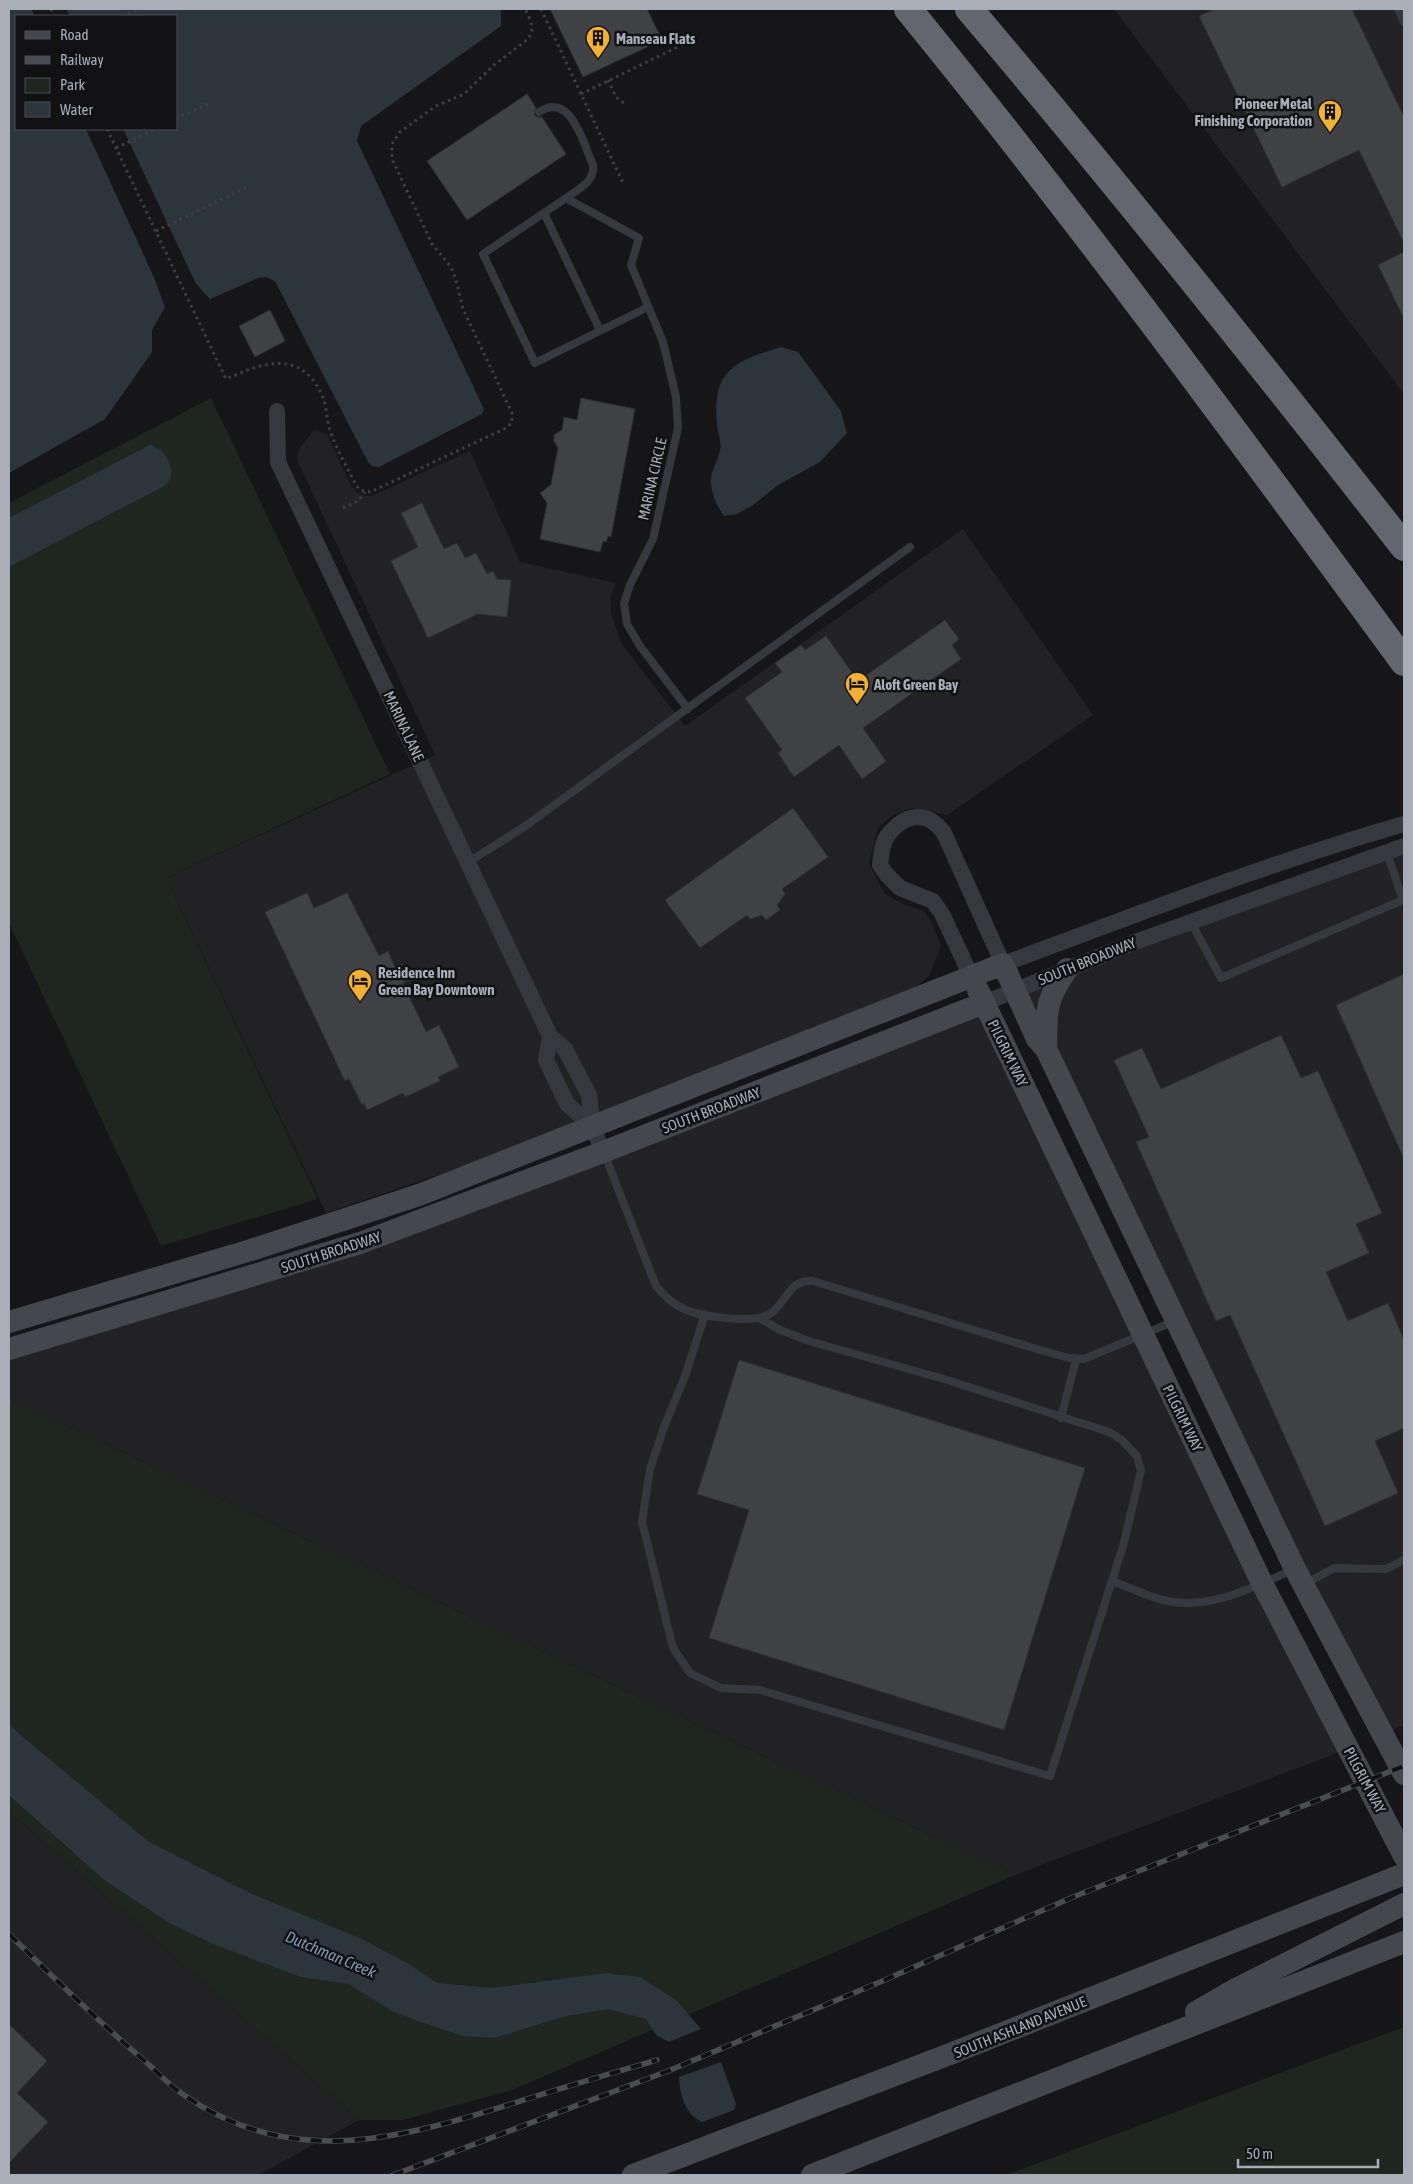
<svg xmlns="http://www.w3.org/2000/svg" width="1413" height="2184" viewBox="0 0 1413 2184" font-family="'Asap Condensed',sans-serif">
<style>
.built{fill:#222225}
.green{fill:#1e261f}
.water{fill:#2c353c}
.pier{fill:#161618}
.building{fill:#404145;stroke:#303034}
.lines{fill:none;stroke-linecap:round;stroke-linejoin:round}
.path{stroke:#3d3f44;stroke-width:3;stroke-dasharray:2.5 4;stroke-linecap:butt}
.lane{stroke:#37383d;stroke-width:8}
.street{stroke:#37383d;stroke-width:16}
.secondary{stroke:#45474d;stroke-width:22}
.highway{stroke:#63666e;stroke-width:28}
.rail-casing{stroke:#4a4c52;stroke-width:5.5}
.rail{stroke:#111113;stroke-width:4;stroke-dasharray:11;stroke-linecap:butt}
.labels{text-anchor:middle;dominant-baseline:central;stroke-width:5;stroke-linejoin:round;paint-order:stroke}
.poi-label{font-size:15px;font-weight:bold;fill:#a8adb8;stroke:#111113;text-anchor:start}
.street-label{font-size:15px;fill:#a8adb8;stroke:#111113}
.water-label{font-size:16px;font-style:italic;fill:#7f9bb3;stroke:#111113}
</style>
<rect width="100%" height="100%" fill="#161618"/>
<path class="built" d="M1114,9H1404V394Z
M314,430L327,434L351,486L358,493L366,496L374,495L470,451L520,562L616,583L611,596V613L621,643L685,726L963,529L1093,715L947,815L912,808L893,815L878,828L869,863L884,893L907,906L924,911L931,921L941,946L929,976L913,989L523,1146L326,1213L166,878L435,755L298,462L297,455L300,448Z
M1404,846V1725L1383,1734L1014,991Z
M984,1003L1348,1749L1015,1875L9,1398V1350L254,1277Z
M9,1811L359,2120L258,2175H9Z"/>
<path class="green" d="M211,398L390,774L166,878L318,1199L161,1246L9,923V503Z
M9,1398L1015,1875L512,2090L403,2120H359L9,1811Z
M1404,2027V2175H1006Z"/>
<path class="water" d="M9,9H31L35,16H16V129H86L154,277L165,307L152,330V352L105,419L9,473Z
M66,9H501V26L361,126L357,141L484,409L482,414L379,467L372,466L368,462L275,281L266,277L258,278L210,299L195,283L123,129H176V16H70Z
M781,347L798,352L841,411L847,433L820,462L778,485L753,505L737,514L724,516C716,505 708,487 712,473C714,466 718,459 720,451C722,443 718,433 717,425C712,369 734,362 781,347Z
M150,445C161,447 173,462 171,474C171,478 168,482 166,485L9,567V518Z
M9,1723L18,1733L149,1842L252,1894L362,1939L407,1963L437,1983L492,1988L606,1973L640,1977L677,2001L701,2029L669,2042L656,2035L646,2019L608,2009L566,2016L494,2038L463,2036L418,2021L390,2010L349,1984L301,1977L213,1944L171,1924L103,1879L9,1795Z
M721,2062L736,2104L734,2110L702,2122C685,2114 680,2095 679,2077Z"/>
<path class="pier" d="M86,129H89L157,276L167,306L165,307L154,277Z
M120,129H123L195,282L202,291L199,292L193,284Z"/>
<path class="building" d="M550,9H647L662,40L583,77Z
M1215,9H1352L1404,117V243L1359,150L1282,187L1199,16Z
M527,94L536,108L534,115L538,117H542L566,154L467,220L427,161Z
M1404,252V319L1378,265Z
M270,310L285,341L255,357L239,326Z
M581,398L635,409L611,537L608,536L606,542L603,541L600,552L540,539L547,503L540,493L551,485L558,448L554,441V435L562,430L564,417L577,420Z
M422,503L444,549L457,543L465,558L476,553L487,574L493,571L497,579L511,580L507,617L478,614L428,638L391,561L418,547L401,513Z
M945,620L959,639L952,645L961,659L863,728L886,761L862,779L839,745L794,777L778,753L782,750L745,698L782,672L775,663L801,645L805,650L826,636L858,681Z
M793,808L828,857L782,889L785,894L777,905L780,910L766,920L762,915L750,919L747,915L700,948L665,900Z
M307,893L314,908L347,893L379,956L388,951L395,968L402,964L410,980L403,983L426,1032L439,1025L459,1067L438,1077L440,1081L405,1097L403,1093L367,1110L364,1103L362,1105L349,1079L345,1081L265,912Z
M1404,974V1159L1336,1005Z
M1281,1035L1301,1078L1318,1071L1382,1213L1356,1224L1369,1253L1326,1272L1348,1321L1388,1303L1404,1340V1428L1375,1441L1398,1493L1325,1526L1230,1315L1216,1321L1136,1142L1149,1137L1114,1060L1142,1048L1161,1089Z
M739,1360L1085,1468L1004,1730L709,1638L749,1510L697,1494Z
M9,2024L47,2061L17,2093L48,2122L9,2163Z"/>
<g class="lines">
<path class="path" d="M51,9L54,16
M541,9L624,185
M122,16L138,9
M608,80L616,97L625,104
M581,94L692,40
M176,119L210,103
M107,129L226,379C261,363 300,349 321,393C327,404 326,418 330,430C336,449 347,467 356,485L360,490L370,492L504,429L512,423V413L463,309L456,280L451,267L432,244L392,159V144L400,132L436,106L464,94L494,65L528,39C536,28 530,20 525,9
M116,148L155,129
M156,231L247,187
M343,508L358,501L365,492"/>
<path class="lane" d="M1398,9L1404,22
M539,112C571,91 583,143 593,165C595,182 578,189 566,198
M544,213L600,330
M648,307L535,363L483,254L566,198L639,238L631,265L663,342L676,397L678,428L653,539L630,585L624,603L627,624L640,646L688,709
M467,863L524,827L910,547
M1191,922L1221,978L1403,900L1387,853
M604,1153L656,1286C664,1296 674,1305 686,1310C704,1317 754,1324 770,1314C787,1303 788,1279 813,1281L1040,1350L1069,1358L1084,1359L1175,1321
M705,1314L685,1376L664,1427L650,1469L642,1522L673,1648L690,1673L721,1688L760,1690L1050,1776L1123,1546L1141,1471L1137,1456L1122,1440L1109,1432L944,1379L809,1341L780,1330L761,1319
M1061,1418L1076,1359
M1112,1581C1129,1587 1148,1597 1167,1601C1212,1610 1252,1587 1293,1570
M1305,1584L1334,1568L1386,1569L1404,1560"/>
<path class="street" d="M277,411L278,462L550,1036L565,1049L589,1095L592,1126L603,1152
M971,976L942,914L933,901L900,888L887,875L880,865C881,856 882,842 888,835C905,813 927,810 944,833L1003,964C1136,915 1268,863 1404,824
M984,1003L1135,942L1404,846
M550,1036L546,1060L567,1104L592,1126"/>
<path class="secondary" d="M978,990L1262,1583L1404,1856
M1046,1049C1047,1010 1044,1003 1067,969
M9,1322L251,1250L419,1195L1003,964L1037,1039L1046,1049L1295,1569L1404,1774
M9,1349L360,1243L603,1152L984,1003
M1196,2012L1234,1990L1404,1904
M633,2175L950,2054L1404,1874
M812,2175L1404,1942"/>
<path class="highway" d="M908,9C1081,221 1242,441 1404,662
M969,9C1118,185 1262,365 1404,547"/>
<defs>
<path id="rail" d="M9,1934C54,1978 99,2022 147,2063C159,2074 170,2086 184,2095C295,2172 406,2137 524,2100C568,2086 613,2073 657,2060
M393,2175L668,2071L880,1982L1073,1897L1404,1766"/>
</defs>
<use href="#rail" class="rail-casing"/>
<use href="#rail" class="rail"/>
</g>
<defs>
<symbol id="building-pin" viewBox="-11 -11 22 30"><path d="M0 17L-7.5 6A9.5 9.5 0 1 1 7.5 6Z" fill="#f2b134" stroke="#111113"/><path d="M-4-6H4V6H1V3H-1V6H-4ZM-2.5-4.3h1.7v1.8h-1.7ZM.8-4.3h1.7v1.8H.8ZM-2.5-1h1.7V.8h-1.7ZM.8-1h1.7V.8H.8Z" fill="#111"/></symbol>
<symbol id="hotel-pin" viewBox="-11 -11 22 30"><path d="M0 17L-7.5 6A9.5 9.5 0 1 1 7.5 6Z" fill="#f2b134" stroke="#111113"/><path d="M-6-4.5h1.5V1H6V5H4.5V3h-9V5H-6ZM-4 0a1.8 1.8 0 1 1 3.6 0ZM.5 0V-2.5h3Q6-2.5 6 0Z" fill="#111"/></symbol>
</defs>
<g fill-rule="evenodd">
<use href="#building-pin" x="584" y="24" width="28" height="38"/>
<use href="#building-pin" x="1316" y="98" width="28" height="38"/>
<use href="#hotel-pin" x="843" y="670" width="28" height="38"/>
<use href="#hotel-pin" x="346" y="967" width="28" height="38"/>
</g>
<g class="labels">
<g class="poi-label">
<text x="616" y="38">Manseau Flats</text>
<text x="1312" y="103" text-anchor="end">Pioneer Metal<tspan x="1312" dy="17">Finishing Corporation</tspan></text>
<text x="874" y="684">Aloft Green Bay</text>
<text x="378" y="972">Residence Inn<tspan x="378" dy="17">Green Bay Downtown</tspan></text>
</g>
<g class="street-label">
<text transform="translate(652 479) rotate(-77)">MARINA CIRCLE</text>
<text transform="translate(404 726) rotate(65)">MARINA LANE</text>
<text transform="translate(1087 961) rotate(-22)">SOUTH BROADWAY</text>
<text transform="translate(1008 1053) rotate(64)">PILGRIM WAY</text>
<text transform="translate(711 1110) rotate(-21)">SOUTH BROADWAY</text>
<text transform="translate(331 1252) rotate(-18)">SOUTH BROADWAY</text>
<text transform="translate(1183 1418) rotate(64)">PILGRIM WAY</text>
<text transform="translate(1365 1780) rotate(62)">PILGRIM WAY</text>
<text transform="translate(1020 2027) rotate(-22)">SOUTH ASHLAND AVENUE</text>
</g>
<g class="water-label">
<text transform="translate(331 1954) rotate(23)">Dutchman Creek</text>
</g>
</g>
<rect width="1413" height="2184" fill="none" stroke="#a8adb8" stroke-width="20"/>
<rect x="15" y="15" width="162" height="115" fill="#111113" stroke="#4d4f55"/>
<rect x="25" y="31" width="25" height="8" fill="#45474d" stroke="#4d4f55"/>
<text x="60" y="40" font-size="15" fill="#a8adb8">Road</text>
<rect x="25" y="56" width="25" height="8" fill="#4a4c52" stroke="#4d4f55"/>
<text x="60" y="65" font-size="15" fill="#a8adb8">Railway</text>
<rect x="25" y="78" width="25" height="15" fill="#1e261f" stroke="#4d4f55"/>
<text x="60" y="90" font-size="15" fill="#a8adb8">Park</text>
<rect x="25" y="102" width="25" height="15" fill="#2c353c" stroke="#4d4f55"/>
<text x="60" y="115" font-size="15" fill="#a8adb8">Water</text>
<path d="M1238 2159v8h140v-8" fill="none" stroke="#a8adb8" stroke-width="2.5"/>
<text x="1246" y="2159" font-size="15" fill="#a8adb8" stroke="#111113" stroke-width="4" paint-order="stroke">50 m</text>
</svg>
